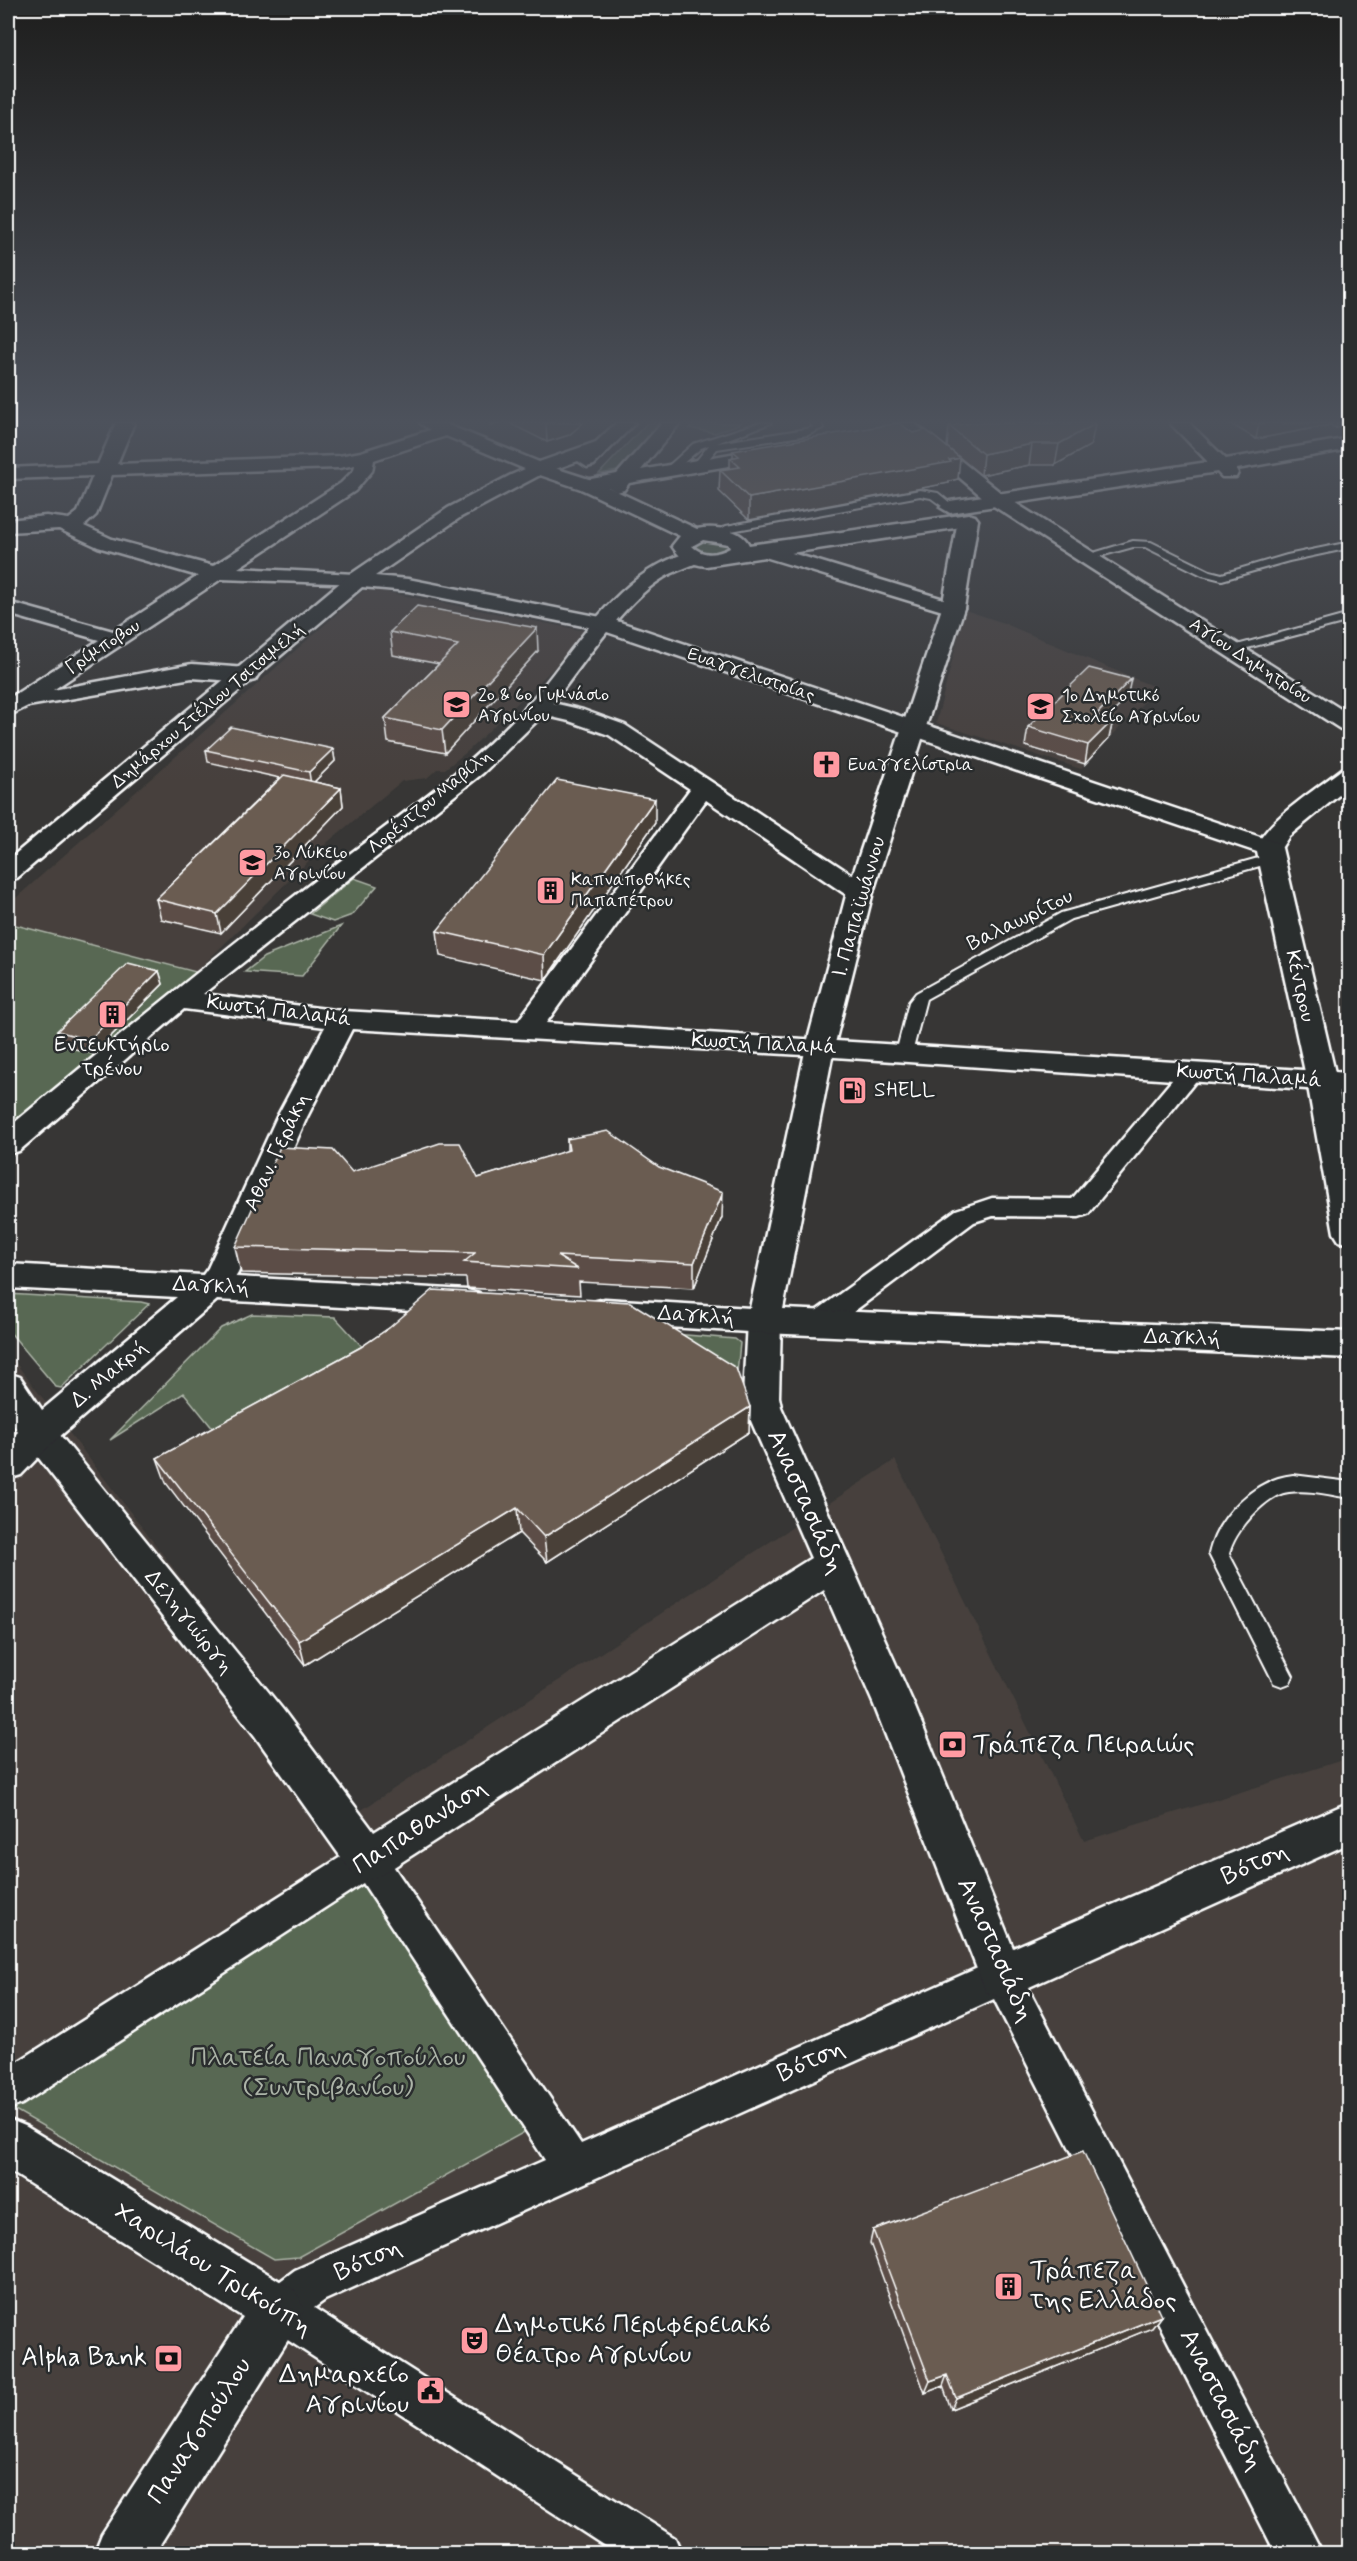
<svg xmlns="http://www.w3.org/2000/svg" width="1357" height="2561" viewBox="0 0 1357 2561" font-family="Mynerve,sans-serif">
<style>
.built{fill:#46413d}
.green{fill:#596852;stroke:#acb4a8;stroke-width:1.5}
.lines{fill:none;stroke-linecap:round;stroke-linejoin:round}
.service-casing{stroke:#fff;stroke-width:4}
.pedestrian-casing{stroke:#fff;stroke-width:5}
.minor-casing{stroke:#fff;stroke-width:5}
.tertiary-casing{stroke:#fff;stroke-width:5}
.secondary-casing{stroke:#fff;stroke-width:5}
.service{fill:#2a2d2e;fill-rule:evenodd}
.pedestrian{fill:#2a2d2e;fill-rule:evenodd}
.minor{fill:#2a2d2e;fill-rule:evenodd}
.tertiary{fill:#2a2d2e;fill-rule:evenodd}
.secondary{fill:#2a2d2e;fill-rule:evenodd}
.wall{fill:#5b4e46;stroke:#fff;stroke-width:1.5}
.shaded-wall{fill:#4a4039;stroke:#fff;stroke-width:1.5}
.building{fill:#6a5b51;stroke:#fff;stroke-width:1.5}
.labels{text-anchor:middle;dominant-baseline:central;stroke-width:5;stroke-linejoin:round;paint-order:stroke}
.far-street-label{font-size:18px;fill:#fff;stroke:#2a2d2e}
.far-poi-label{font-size:18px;fill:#fff;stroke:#2a2d2e;text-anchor:start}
.street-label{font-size:21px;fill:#fff;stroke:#2a2d2e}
.poi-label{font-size:21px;fill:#fff;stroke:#2a2d2e}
.near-street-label{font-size:26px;fill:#fff;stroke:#2a2d2e}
.near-poi-label{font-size:26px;fill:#fff;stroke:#2a2d2e;text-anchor:start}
.near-park-label{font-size:26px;fill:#acb4a8;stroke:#2a2d2e}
</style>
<rect width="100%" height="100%" fill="#373635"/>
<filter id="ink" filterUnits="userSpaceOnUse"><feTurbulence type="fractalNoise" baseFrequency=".0167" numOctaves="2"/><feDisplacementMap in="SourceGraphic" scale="12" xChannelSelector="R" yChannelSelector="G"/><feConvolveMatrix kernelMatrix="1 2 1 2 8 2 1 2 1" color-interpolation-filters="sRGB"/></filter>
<g filter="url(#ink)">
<path class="built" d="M366,588L591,632L468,751L445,769H437L427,778L402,781L329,841L196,972L8,923V905Z
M965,610L1001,622L1157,688L1081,769L936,723Z
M8,1353L360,1811L895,1460L1084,1841L1349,1758V2553H8Z"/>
<path class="green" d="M647,423H663L618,471L599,474Z
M693,423H742L715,433L689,428Z
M724,538L734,550L702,556L689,545L696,539Z
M354,878L377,886L352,915L333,922L310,914Z
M8,923L196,972L8,1128Z
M341,926L302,976L245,972L264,957Z
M8,1294L141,1302L149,1304L61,1388L56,1387L8,1330Z
M252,1314L335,1317L369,1354L218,1435L184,1393L110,1440L221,1328Z
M637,1331L735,1339L740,1343L735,1393Z
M370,1872L539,2124L298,2257L274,2259L8,2106Z"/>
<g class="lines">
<defs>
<path id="service" d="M758,423H771L717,443L806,429L813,427L811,423H821L823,428L808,435L717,449L702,467H694L693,465L709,445L701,448L673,472L664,470L693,444Z
M920,490L938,493L955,507L946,509L931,498L920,496L726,532L721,529L726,526Z
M1133,541L1151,542L1210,571L1222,574L1287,555L1350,542V548L1289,561L1222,580L1202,575L1145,547H1133L1086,560L1080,557Z
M1350,614V621L1232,652L1226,648Z
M1269,855L1274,856V862L1071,919L926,999L912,1053L904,1058L896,1053L909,1002L916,993L1061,913Z
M1293,1475L1350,1482V1498C1330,1495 1309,1489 1289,1492C1266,1494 1234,1532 1229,1554L1293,1676L1290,1683L1282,1686L1274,1683L1209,1554C1217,1517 1254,1479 1293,1475Z"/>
<path id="pedestrian" d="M1191,1064L1199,1067L1203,1072L1199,1077L1088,1214L1079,1217L993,1216L974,1222L829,1330L819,1333L809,1330L805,1323L809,1316L956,1210L992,1198L1072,1199L1183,1067Z
M368,1843L381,1848L581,2144L989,1963L1002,1958L1015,1963L1323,2554H1276L994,1999L325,2300L314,2308L675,2538L682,2554H617L263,2324L257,2309L263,2294L295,2270L545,2160L363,1883L22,2104L8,2109V2068L355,1848Z"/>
<path id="minor" d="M116,423H134L117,464L339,456L361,452L430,430L420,423H443L539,462L596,442L616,423H635L594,465L587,467L578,461L539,475L446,436L374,460L372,471L355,491L238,568L355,574L362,576L365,580L362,584L221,579L53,690L192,664L247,668L255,670L258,675L255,680L247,682L192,678L28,706L8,716V699L99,640L8,614V602L113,631L198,576L98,547L59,529L8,532V520L46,516L69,519L78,512L93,476L8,479V468L98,464ZM355,465L354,470L341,483L213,566L112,539L84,526L96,515L112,475L339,468Z
M662,423H680L641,470L775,446L784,452L775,458L629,483L624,490L617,492L608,487L588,491L581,489L579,485L581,481L617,474Z
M895,423H914L1006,497L1009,501L1006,505H992Z
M762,544L960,604L964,608L960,612H946L755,554L752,550L755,546Z
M694,551L701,553L704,557L701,561C689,567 674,571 663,578C625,600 580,668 553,703L583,710L625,725L869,886L873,892L869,898L860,900L851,898L706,800L546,1023L1350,1073V1092L820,1056L352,1029L307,1117L238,1273C228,1290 221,1301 200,1294L195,1286L208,1268L277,1117L325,1027L184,1009L19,1151L8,1154V1128C110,1043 213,959 318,878C390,822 470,770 531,701C579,646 617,570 694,551ZM543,715L569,721L609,735L690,789L518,1021L343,1011L203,994L483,773Z
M1350,767V786L1289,836L1278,853L1269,856L1260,853L1256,848C1266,820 1318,788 1342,769Z"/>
<path id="tertiary" d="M1350,438V449L1220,472L1211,466L1220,460Z
M539,463L595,481L697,529C713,526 741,528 749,545L968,514L975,516L978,520L975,524L968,526L706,566C690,564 681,560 672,546L680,536L581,489L540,475L461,517L375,576L408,579L611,619L1278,843L1282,848L1337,1081L1350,1147V1244L1339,1241L1334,1233L1307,1081L1257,852L598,629L408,591L362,587L17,878L8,881V860L348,576L448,508L511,475ZM703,540L728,544L730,548C717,555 703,557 692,546Z
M999,495L1006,497L1350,715V732L1342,730L992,505L989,501Z
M764,1309L776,1312L781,1321L779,1397L781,1407L914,1705L1013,1948L1350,1802V1843L1018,1992L1002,1998L986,1992L874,1705L824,1590L383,1874L368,1880L353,1874L255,1736L20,1434L25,1424L38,1420L51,1424L283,1710L374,1832L811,1558L745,1407L743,1397L747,1321L752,1312Z
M8,2119L25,2126L296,2291L304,2309L296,2327L154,2554H94L102,2534L243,2317L8,2170Z"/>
<path id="secondary" d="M1170,423H1189L1236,469L1238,473L1236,477H1222L1217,472L950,513L940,507L950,501L1208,462Z
M968,514L978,520L964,608L873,892L834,1047L783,1309L1350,1332V1358L764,1333L605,1323L593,1320L588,1311L593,1302L605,1299L750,1308L806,1047L847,892L942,608L958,520Z
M8,1264L467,1290L479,1293L484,1302L479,1311L467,1314L217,1300L51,1444L21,1475L8,1479V1442L18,1432L8,1415V1373L20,1377L42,1410L177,1297L8,1288Z"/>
</defs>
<use href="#service" class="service-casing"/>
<use href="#pedestrian" class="pedestrian-casing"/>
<use href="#minor" class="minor-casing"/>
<use href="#tertiary" class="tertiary-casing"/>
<use href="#secondary" class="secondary-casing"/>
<use href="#service" class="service"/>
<use href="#pedestrian" class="pedestrian"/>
<use href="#minor" class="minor"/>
<use href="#tertiary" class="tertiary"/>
<use href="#secondary" class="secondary"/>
</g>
<path class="wall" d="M509,423H583L569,435L547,442Z
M1229,423H1350V425L1336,428L1330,425L1256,439Z
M949,426L1091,445L1055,465H1029L981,475L947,447Z
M733,451L958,479L949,481V483L749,520L719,491L720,470L730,468V458L733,457Z
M390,632L538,651L445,753L388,742L385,718L439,664L393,655Z
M1127,698L1107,718L1113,720L1109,738L1085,764L1025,746L1028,727Z
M333,749L335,761L314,782L341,788L343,806L221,933L161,919L156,899L280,778L208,762L206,750Z
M655,823L545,980L440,956L437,931Z
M159,971L163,984L93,1054L61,1045L57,1031Z
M567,1139L722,1217L694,1288L579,1282L580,1295L467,1288L466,1278L241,1273L235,1247L352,1172L478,1178L567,1151Z
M389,1328L750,1407L749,1432L547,1562L519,1533L305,1665L166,1483L157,1458L361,1347Z
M873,2230L1161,2316L1152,2328L951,2409L943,2386L925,2393L870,2243Z"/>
<path class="shaded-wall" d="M490,423H499L490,425Z
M546,423H583L569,435L547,442Z
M1259,423H1331L1330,425L1256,439Z
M1337,423H1350V425L1336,428Z
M1095,424L1091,445L1055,465L1059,444Z
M1032,444L1029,465L981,475L983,454Z
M960,458L958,479L949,481V483L749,520V498Z
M537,628L538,651L445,753L442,730Z
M1131,679L1127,698L1092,734L1096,715Z
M1113,720L1109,738L1085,764L1088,745Z
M333,749L335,761L311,785L309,772Z
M341,788L343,806L221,933L217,914Z
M655,799V823L545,980L544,955Z
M159,971L163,984L93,1054L89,1040Z
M723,1192L722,1217L694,1288V1263Z
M750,1407L749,1432L547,1562L544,1537Z
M517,1508L519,1533L305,1665L299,1641Z
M1161,2316L1152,2328L951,2409L956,2398Z
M947,2375L943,2386L925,2393L930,2381Z"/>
<path class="building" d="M899,423L913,433L926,430L960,458L949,460L951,462L749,498L720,470L740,467L730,458L739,456L733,451Z
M971,423H1092L1095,424L1059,444H1032L983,454L949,426Z
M417,606L537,628L442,730L385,718L458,645L390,632Z
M1089,668L1131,679L1096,715L1113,720L1088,745L1028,727Z
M231,727L333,749L309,772L206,750Z
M284,775L341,788L217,914L156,899Z
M557,780L655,799L544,955L437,931Z
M128,963L159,971L89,1040L57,1031Z
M608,1131L659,1167L723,1192L694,1263L557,1256L578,1269L464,1262L475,1253L235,1247L280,1147L333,1150L352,1172L440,1143H460L478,1178L569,1150L567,1139Z
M433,1290L630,1302L736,1368L750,1407L544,1537L517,1508L299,1641L157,1458L361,1347L389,1328Z
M1083,2151L1161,2316L956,2398L947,2375L930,2381L873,2230Z"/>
</g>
<linearGradient id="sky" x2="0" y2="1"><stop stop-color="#1e1e1d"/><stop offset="0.54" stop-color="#4d525c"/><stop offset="1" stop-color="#4d525c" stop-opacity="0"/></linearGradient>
<rect width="1357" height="781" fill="url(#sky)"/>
<defs>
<symbol id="school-square" viewBox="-11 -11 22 22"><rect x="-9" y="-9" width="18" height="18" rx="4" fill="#ff9aa2" stroke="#2a2d2e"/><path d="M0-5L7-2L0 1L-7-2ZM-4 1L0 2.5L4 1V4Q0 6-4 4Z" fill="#111"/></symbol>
<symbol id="church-square" viewBox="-11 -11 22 22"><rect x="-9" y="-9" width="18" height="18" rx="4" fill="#ff9aa2" stroke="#2a2d2e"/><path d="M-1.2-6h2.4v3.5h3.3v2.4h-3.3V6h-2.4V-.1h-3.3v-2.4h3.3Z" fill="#111"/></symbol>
<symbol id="building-square" viewBox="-11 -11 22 22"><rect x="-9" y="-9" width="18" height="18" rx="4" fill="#ff9aa2" stroke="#2a2d2e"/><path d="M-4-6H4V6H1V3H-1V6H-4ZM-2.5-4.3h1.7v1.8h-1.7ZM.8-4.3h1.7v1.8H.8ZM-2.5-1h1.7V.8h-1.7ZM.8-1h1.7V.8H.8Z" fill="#111"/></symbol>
<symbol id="fuel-square" viewBox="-11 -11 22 22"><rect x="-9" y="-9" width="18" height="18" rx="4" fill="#ff9aa2" stroke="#2a2d2e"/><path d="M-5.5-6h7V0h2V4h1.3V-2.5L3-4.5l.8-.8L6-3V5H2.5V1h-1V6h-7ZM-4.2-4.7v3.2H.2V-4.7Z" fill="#111"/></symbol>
<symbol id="bank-square" viewBox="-11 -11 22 22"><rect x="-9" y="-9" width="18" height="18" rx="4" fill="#ff9aa2" stroke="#2a2d2e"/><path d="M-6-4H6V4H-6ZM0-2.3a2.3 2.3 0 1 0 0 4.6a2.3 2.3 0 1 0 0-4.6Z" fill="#111"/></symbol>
<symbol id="theatre-square" viewBox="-11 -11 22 22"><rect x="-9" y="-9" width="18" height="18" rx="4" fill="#ff9aa2" stroke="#2a2d2e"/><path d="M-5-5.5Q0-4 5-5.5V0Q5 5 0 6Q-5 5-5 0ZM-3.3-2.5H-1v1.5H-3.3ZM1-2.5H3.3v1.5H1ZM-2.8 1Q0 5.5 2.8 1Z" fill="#111"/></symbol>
<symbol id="civic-square" viewBox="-11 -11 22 22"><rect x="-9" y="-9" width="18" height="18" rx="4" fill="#ff9aa2" stroke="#2a2d2e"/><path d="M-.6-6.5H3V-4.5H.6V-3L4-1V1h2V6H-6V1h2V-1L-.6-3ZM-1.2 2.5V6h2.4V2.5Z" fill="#111"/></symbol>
</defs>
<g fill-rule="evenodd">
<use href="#school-square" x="440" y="688" width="33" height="33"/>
<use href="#school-square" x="1024" y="690" width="33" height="33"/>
<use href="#church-square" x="810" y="748" width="33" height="33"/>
<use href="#school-square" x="236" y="846" width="33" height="33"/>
<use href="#building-square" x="534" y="874" width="33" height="33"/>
<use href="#building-square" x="96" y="998" width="33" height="33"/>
<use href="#fuel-square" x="836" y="1074" width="33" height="33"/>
<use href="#bank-square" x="936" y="1728" width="33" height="33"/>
<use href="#building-square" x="992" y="2270" width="33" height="33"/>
<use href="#theatre-square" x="458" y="2324" width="33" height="33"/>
<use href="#bank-square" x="152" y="2342" width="33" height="33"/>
<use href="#civic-square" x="414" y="2374" width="33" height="33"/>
</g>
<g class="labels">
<g class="far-street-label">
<text transform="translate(103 647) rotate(-33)">Γρίμποβου</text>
<text transform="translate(1250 661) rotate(33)">Αγίου Δημητρίου</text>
<text transform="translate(751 675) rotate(19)">Ευαγγελιστρίας</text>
<text transform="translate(208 706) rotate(-40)">Δημάρχου Στέλιου Τσιτσιμελή</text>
<text transform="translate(430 802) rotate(-39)">Λορέντζου Μαβίλη</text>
</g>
<g class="far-poi-label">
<text x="478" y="695">2ο &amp; 6ο Γυμνάσιο<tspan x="478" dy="21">Αγρινίου</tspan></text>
<text x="1062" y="696">1ο Δημοτικό<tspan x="1062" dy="21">Σχολείο Αγρινίου</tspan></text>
<text x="848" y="765">Ευαγγελίστρια</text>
<text x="274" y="853">3ο Λύκειο<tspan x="274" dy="21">Αγρινίου</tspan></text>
<text x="571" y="880">Καπναποθήκες<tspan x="571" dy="21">Παπαπέτρου</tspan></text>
</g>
<g class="street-label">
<text transform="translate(859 907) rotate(-74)">Ι. Παπαϊωάννου</text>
<text transform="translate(1020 920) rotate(-26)">Βαλαωρίτου</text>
<text transform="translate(1300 986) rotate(77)">Κέντρου</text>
<text transform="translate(279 1011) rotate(7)">Κωστή Παλαμά</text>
<text transform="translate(764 1044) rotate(3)">Κωστή Παλαμά</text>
<text transform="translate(1249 1076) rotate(4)">Κωστή Παλαμά</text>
<text transform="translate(277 1152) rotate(-65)">Αθαν. Γεράκη</text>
<text transform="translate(211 1286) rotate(3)">Δαγκλή</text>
<text transform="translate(696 1316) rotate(4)">Δαγκλή</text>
<text transform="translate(1182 1338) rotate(2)">Δαγκλή</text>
<text transform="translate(109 1374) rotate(-40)">Δ. Μακρή</text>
<text transform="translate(189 1622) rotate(51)">Δεληγιώργη</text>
</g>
<g class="poi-label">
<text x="112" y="1045">Εντευκτήριο<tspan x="112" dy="24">τρένου</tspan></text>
<text x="874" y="1090" text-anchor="start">SHELL</text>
</g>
<g class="near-street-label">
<text transform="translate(805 1502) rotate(66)">Αναστασιάδη</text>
<text transform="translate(420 1827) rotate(-33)">Παπαθανάση</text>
<text transform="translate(1255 1864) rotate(-24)">Βότση</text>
<text transform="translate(995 1950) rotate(66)">Αναστασιάδη</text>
<text transform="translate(811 2061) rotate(-24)">Βότση</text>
<text transform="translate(368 2260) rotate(-24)">Βότση</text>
<text transform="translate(213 2270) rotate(32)">Χαριλάου Τρικούπη</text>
<text transform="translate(1221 2400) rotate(63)">Αναστασιάδη</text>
<text transform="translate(200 2431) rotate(-57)">Παναγοπούλου</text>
</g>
<g class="near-poi-label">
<text x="973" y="1745">Τράπεζα Πειραιώς</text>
<text x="1030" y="2271">Τράπεζα<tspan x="1030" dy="30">της Ελλάδος</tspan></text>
<text x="495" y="2325">Δημοτικό Περιφερειακό<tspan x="495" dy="30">Θέατρο Αγρινίου</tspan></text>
<text x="147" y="2358" text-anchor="end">Alpha Bank</text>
<text x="409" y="2375" text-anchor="end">Δημαρχείο<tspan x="409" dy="30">Αγρινίου</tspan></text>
</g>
<g class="near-park-label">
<text x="328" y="2058">Πλατεία Παναγοπούλου<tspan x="328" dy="30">(Συντριβανίου)</tspan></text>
</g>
</g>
<rect width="1357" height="2561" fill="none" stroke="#2a2d2e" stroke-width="30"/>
<rect x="15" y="15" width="1327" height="2531" fill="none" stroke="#fff" stroke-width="2" filter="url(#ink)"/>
</svg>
